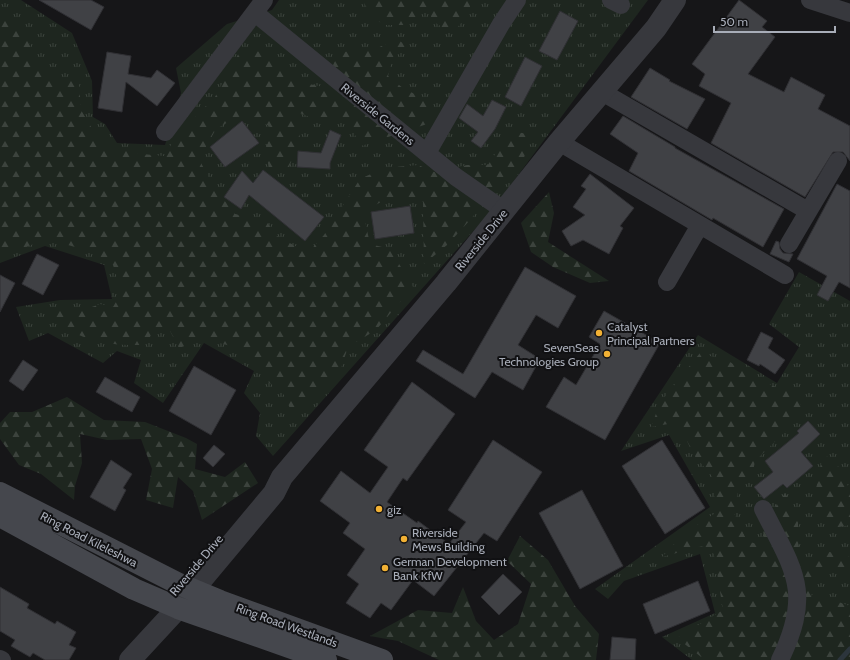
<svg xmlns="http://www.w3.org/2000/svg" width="850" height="660" viewBox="0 0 850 660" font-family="Cabin,sans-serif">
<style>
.grass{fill:url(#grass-tufts)}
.forest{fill:url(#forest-firs)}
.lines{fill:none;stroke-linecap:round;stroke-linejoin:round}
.stream{stroke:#2c353c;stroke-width:5}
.building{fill:#404145;stroke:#303034}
.minor{stroke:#37383d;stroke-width:18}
.tertiary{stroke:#37383d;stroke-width:22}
.secondary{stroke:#45474d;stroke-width:22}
.poi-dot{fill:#f2b134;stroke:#111113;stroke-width:1.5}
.labels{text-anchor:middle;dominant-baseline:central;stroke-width:4;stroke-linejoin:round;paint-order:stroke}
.street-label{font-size:12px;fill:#a8adb8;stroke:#111113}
.poi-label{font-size:12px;fill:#a8adb8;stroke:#111113;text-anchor:start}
</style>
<defs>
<pattern id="grass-tufts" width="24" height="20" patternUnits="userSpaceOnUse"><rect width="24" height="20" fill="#1e261f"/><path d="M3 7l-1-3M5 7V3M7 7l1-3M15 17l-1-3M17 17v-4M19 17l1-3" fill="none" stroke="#3c433d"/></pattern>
<pattern id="forest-firs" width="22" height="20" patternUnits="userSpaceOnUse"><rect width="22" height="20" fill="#1e261f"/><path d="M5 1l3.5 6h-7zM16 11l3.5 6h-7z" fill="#3c433d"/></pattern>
</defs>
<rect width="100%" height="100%" fill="#161618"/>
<path class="grass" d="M0,0H21L72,33L92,81L93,117L105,124L117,143L165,145L181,93L176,68L227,24L272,10L279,0H648L493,209L273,456L256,436L260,413L244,393L254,371L204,343L163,403L134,383L141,360L117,351L103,363L48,333L29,341L16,307L60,300L112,299L104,265L45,246L0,263Z
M799,272L850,301V660H692L662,637L715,613L700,554L624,581L608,599L595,589L710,507L669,435L621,451L698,335L777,383L799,347L769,324Z"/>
<path class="forest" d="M362,0H470V12L452,34L433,21L428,10L405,25H383L372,15Z
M0,15H5L26,32L35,61L51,76L79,83L81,110L94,132L110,147L142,154L164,156L177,135L215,97L241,49L262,52L300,82L323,87L339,52L373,50L397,39L410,48L393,57L388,76L404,89L428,100L430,123L361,146L347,120H318L297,112L300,139L288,170L269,167L265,150L273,129L254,116L237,117L216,129L199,159L212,184L235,214L267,222L275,235L308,253L324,235L360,179L384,168L418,165L434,172L467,165H488L510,131L534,135L521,164L494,187L471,219L447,245L424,264L423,202L390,197L363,212L370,244L390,249L413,287L376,330L348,347L339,374L294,417L282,391L268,382L254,361L231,346L204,339L179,348L169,329L157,327L144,345C104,346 85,340 51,321L52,310L81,311L100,304L113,307L122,292L113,265L98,255L75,247L47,239L20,249L0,254Z
M549,192L554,213L548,242L609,281L590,283L553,267L531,252L521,223Z
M700,353L730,362L754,377L778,388L798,394L803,414L755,461L751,482L739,485L734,513L747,541L766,547L762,526L785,493L798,515V541L802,569L820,550L849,556L850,568L834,569L816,576L810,590L814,602L830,599L850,606V660H705L677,638L723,610L714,554L702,546L662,557L686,532L717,512L712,476L693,454L683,432L668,424L651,427L660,403Z
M67,397L104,420L145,422L186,438L197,444L195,469L225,477L245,462L258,483L202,520L193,491L178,477L173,508L146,500L152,469L141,439L107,440L80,434L82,463L75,486L74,500L41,474L19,465L0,439V423L10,412H32Z
M823,455L835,460L850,490V525L828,529L813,503Z
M520,536L548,560L575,606L599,634L596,660H439L398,641L370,636L418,610L452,613L463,587L476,621L494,640L518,624L531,584L507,561Z"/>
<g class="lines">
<path class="stream" d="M840,660L850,649"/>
</g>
<path class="building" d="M39,0H91L104,7L91,30Z
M739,0L767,21L762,27L775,37L748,74L784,92L791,77L825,95L818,109L850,126V161L843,152H833L805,197L711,143L731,103L699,86L705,74L692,64Z
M560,11L578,21L557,60L539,51Z
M107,52L131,56L128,74L151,78L157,70L175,83L157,106L126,82L122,112L98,108Z
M525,57L542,66L521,106L505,97Z
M650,68L670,80L669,81L705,99L687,129L631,97Z
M492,100L506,107L495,129L481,148L471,141L478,132L459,118L467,104L483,116Z
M623,116L675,147V148L784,209L763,247L713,218L712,220L629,171L638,153L610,134Z
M242,121L259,143L225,167L210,147Z
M330,130L341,135L330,163V169L297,167L298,151L321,153Z
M263,170L324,217L305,241L249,195L241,209L224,197L242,171L253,183Z
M590,174L634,208L620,226L623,228L609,254L583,240L571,246L562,231L585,215L573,207L586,189L581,186Z
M837,184L850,191V288L839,282L828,301L817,295L827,276L797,259Z
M410,206L414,233L375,239L371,212Z
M776,241L779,242L780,249L783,253L793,254L789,262L770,254Z
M37,254L59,265L43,295L22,284Z
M525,267L576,296L558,328L536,315L518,345L540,359L523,390L492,372L475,398L416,361L423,350L463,374Z
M0,275L15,283L0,312Z
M604,311L660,343L605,440L546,407L564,377L576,385L600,344L589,337Z
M761,332L773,338L768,348L785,360L775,374L760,364L759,366L747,360Z
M23,360L38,370L23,391L9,381Z
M194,366L236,390L211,435L169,411Z
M105,377L140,397L132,412L96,392Z
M412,382L455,414L407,481L403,478L387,502L417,523L418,521L449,544L466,522L448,510L493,440L542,472L497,541L484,533L434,596L413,580L391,610L381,603L370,618L346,603L359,584L347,575L365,549L343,533L350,523L320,501L341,471L370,493L388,467L364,450Z
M808,421L820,434L801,452L813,466L787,488L783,484L764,499L754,487L773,472L765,461L799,433L797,431Z
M662,440L705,508L665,534L622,466Z
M214,445L225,454L213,467L203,458Z
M111,460L132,474L123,488L126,490L115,511L90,497Z
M582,490L623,566L580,589L539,513Z
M503,574L522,592L499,615L481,597Z
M698,581L710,611L655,634L643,604Z
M0,587L29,604L27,608L55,624L57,621L76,632L69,645L76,648L69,660H45L33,653L30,657L11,646L15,640L0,631Z
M612,637L636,639L635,660H610Z"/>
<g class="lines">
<path class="minor" d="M611,0L621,5
M810,0L850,13
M255,13L456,177L505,211
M602,92L808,211
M165,132L264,0
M559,142L785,275
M427,153L501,24L517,0
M789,244L838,161
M667,282L700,225
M763,509C794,571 813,591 780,660
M0,659L2,660"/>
<path class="tertiary" d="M130,660L178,608L274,493L282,477L446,283L559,142L656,28L675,0"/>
<path class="secondary" d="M0,493L179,584L220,601L382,660
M0,516L134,589L178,608L326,660"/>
</g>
<g class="poi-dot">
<circle cx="599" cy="333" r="4"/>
<circle cx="607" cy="354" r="4"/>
<circle cx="379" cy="509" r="4"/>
<circle cx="404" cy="539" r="4"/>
<circle cx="385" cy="568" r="4"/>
</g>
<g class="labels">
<g class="street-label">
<text transform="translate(378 114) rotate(39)">Riverside Gardens</text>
<text transform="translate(481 240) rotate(-51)">Riverside Drive</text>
<text transform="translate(89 539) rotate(27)">Ring Road Kileleshwa</text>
<text transform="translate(196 565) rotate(-50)">Riverside Drive</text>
<text transform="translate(287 625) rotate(20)">Ring Road Westlands</text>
</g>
<g class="poi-label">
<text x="607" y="326">Catalyst<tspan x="607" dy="14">Principal Partners</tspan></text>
<text x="599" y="347" text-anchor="end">SevenSeas<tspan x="599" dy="14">Technologies Group</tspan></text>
<text x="387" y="509">giz</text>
<text x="412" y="532">Riverside<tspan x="412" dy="14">Mews Building</tspan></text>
<text x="393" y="561">German Development<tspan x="393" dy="14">Bank KfW</tspan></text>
</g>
</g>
<path d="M714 26v6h121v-6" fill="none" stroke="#a8adb8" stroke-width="2"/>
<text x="720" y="26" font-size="12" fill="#a8adb8" stroke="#111113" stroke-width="3" paint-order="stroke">50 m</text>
</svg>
